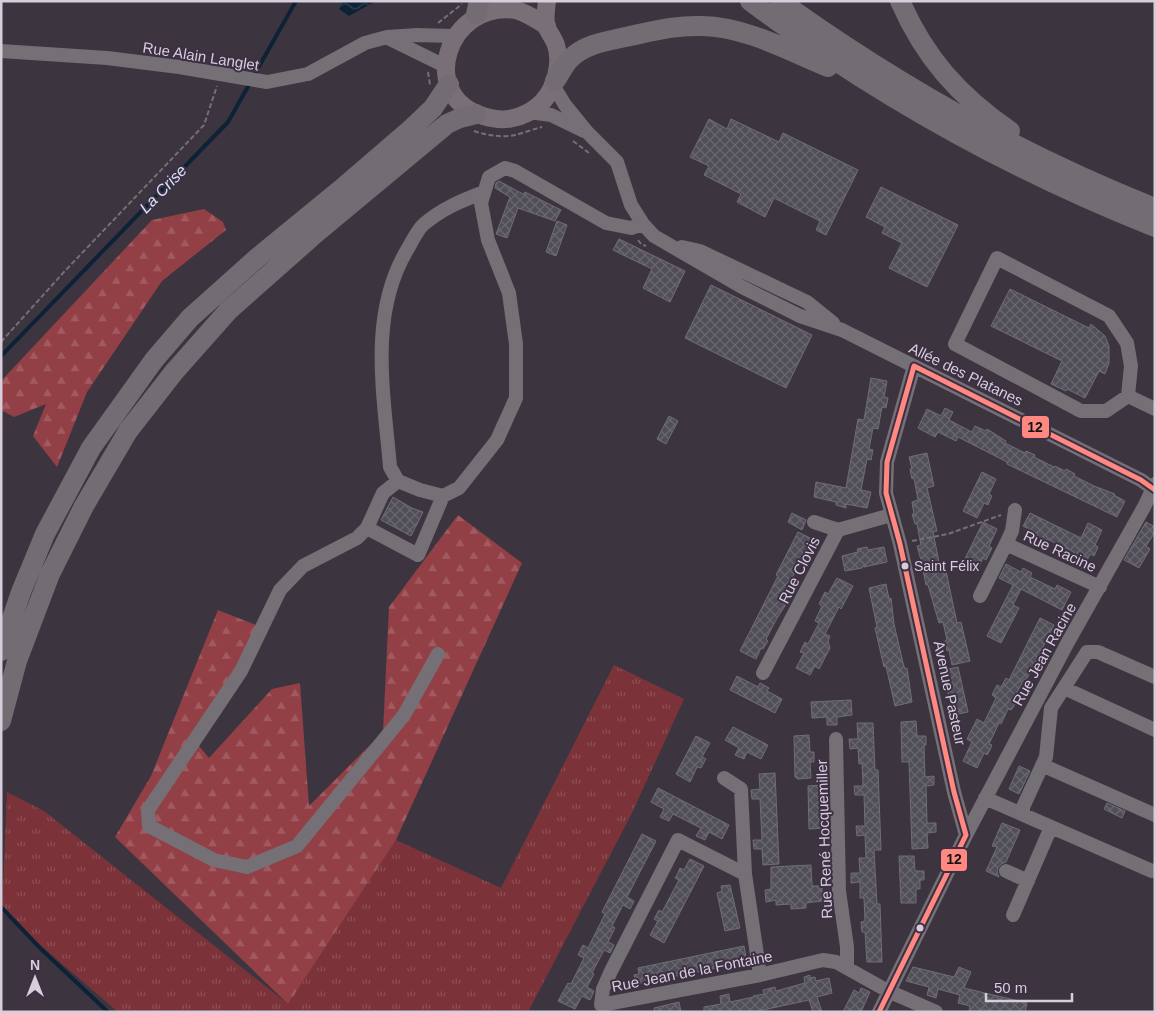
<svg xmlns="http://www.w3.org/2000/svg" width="1156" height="1013" viewBox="0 0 1156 1013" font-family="Arial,sans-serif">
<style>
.grass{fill:url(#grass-tufts)}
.forest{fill:url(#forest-firs)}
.water{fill:url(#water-waves)}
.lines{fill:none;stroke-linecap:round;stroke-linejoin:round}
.stream{stroke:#0d2236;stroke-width:4}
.building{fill:url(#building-cross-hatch);stroke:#706d77}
.path{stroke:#747075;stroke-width:2;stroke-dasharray:5 2.5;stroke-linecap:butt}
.minor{stroke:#757075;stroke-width:14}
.major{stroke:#787076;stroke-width:18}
.highway{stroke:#736c73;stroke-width:20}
.bus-1-casing{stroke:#3d3044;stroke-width:9}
.bus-1{stroke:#ff8980;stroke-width:5}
.bus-dot{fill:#d6cedb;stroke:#3d3044;stroke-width:2}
.labels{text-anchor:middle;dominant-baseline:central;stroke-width:4;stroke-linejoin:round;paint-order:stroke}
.bus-label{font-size:14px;fill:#d6cedb;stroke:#3d3044;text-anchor:start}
.street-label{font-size:15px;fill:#d6cedb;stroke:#3d3044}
.water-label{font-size:16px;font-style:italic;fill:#d2e4f6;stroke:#3d3044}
.line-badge{stroke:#3d3044;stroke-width:2}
.pale-badge-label{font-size:14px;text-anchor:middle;font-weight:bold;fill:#111}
</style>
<defs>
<pattern id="grass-tufts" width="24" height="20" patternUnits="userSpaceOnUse" patternTransform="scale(1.25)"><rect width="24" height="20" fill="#7b3339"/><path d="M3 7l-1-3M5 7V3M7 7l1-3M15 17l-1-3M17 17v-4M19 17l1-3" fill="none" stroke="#8d4f55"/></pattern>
<pattern id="forest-firs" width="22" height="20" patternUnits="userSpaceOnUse" patternTransform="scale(1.25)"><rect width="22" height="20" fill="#924046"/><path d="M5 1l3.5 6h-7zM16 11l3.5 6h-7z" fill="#a15a60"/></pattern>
<pattern id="water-waves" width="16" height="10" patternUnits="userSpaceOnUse" patternTransform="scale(1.25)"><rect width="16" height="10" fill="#0d2236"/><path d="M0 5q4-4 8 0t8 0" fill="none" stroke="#304152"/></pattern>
<pattern id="building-cross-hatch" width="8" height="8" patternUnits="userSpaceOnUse" patternTransform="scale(1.25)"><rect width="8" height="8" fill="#504e57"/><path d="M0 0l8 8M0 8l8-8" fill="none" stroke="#68666f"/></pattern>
</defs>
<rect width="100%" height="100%" fill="#3c353f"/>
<path class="grass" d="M614,665L684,699L632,813L528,1012H118L2,912L7,792L44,811L288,1004L396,840L501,888Z"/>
<path class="forest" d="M204,209L223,222L226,230L162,281L87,392L57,467L33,436L46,404L14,417L1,410V381L152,220Z
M458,515L522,563L396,840L288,1004L115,837L151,776L218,610L256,625L199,746L209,758L272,689L300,683L309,806L383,732L389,607Z"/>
<path class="water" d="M343,1H380L374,2L349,16L339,9Z"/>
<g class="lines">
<path class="stream" d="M253,77L296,1
M1,356L228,122L250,83
M1,907L40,948L108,1012"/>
</g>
<path class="building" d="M709,119L727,129L731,119L779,142L783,133L858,170L826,235L816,230L820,221L774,198L765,217L737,202L741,194L704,175L709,166L690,157Z
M499,181L523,194L525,192L561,210L555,221L518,208L507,238L496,234L510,197L495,188L496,183Z
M881,187L958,225L927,287L889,268L902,243L882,233L885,227L866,217Z
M557,221L567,225L556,256L546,252Z
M619,239L685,271L670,302L643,288L652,269L613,250Z
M711,285L812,335L786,388L685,338Z
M1010,289L1089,328L1091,324L1105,336L1109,346V363L1105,374L1099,371L1085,398L1067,389L1066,391L1051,384L1062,361L991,326Z
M871,378L887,381L884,397L888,398L886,408L882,407L878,429L873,428L869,449L873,450L871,460L867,459L861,490L871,492L867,508L846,504V508L836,505V502L814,497L816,482L846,488L858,419L864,420Z
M945,408L953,412L949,420L972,432L975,426L986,431L987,429L1006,441L1005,443L1025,453L1026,451L1035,455L1034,457L1054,467L1055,466L1065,471L1066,469L1075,474L1074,476L1094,486L1115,494L1114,495L1125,501L1117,517L1007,464V462L958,437L956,441L938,432L935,437L918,428L927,409L941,416Z
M669,416L678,421L666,444L657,439Z
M927,453L934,486L927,488L937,531L933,532L941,572L946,571L957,623L961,622L970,661L952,665L949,650L947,651L945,641L947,640L943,622L939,623L928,585H926L923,570L921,571L918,561L921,560L917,546L921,545L917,524H915L912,514H914L912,502L918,500L914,478L912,479L910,469H912L909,457Z
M982,472L996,479L989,494L992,496L990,500L988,505L984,503L977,518L963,511Z
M393,497L412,508L423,512L411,536L381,520Z
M792,513L806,520L802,530L788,522Z
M1030,513L1081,538L1088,523L1102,530L1095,545L1098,547L1094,556L1090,554L1083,569L1069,562L1074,552L1047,539L1045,542L1040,540L1036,537L1038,534L1023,526Z
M983,522L997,529L989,546L992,548L986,560L983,558L976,572L962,565Z
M1146,522L1155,527V532L1146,546L1150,549L1139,568L1124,560Z
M798,532L812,539L804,554L808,556L803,565L800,563L787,587L792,590L786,600L788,601L776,620L766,639L768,641L763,649L761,648L756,659L740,651L778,576L776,575Z
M867,547L868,550L884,547L887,562L864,567V565L862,568L845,571L842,556L858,552L857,549Z
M1006,564L1021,572L1023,568L1032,573L1030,577L1055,589L1057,585L1071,592L1062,610L1021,589L1013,605L1019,608L1001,643L987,636L1013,585L999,578Z
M837,578L853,586L841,609L839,607L825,634L830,636L828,641L830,648L819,669L815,666L810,675L796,668L804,653L800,652L805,642L808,644L819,623L815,621L822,606L819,604L825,592L828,594Z
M886,584L889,599L891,598L894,624L903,663L905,669L907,668L912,702L895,706L886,666L884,667L875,628L877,627L869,588Z
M1040,618L1054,625L1041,651L1044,653L1040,662L1036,661L1026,680L1024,679L1013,700L1016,702L1014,706L1011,710L1008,709L1001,724L999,723L989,744L992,745L990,750L987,755L984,753L977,768L963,761L972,742L967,739L977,719L984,723L996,698L992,695L997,685L1001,687L1006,678L1009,680Z
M958,667L968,712L953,715L943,670Z
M737,676L758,687L760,683L769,688L767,691L782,699L775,713L730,690Z
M851,700L852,715L837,717V725H827V717L812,718L811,702Z
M916,721L917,736H926V745L924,746L925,777L934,776V785L926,786L927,823H936V832L927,833L928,848L912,849L909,762H902L901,722Z
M857,723H873L875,770H878L881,850H874L877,904H880L882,962H867L865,932H862L861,922L865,921L864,898H860V882L851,883V873H860L859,858H866L865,835L857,836L856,826H865L864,795H855L854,786H863L862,763L859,764L858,748L850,749L849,739H858Z
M733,727L768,745L761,759L747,752L744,759L735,755L739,748L725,740Z
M809,735L810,752H814V762H810L811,778L798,779L795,777L794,736Z
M696,736L710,743L702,757L706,759L703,764L701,768L697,767L690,782L676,774Z
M1019,766L1030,771L1019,794L1009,789Z
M775,773L779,864L763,865L762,849H754L753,840H762L760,799H752L751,790L760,789L759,774Z
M823,785L824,802H828V812H824L825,828L809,829L808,786Z
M658,788L729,825L722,839L709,832L705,840L696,836L701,828L673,814L669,821L660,817L664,809L651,802Z
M1107,803L1125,811L1122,818L1104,809Z
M1002,823L1020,830L1006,862L1001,864L998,868L997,872L999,877L986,871L997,847L992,846Z
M642,834L656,841L627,897L634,901L630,909L623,905L612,926L615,928L608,942L614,945L610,953L604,950L592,973L594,974L587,987L594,991L590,1000L582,996L575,1009L558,1001L568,983L571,984L584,958L578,955L583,945L588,948L605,914L602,912Z
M899,856H914L915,871H924V880H920V889H916V903H901Z
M690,859L704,866L664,943L650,935L658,921L654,919L659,910L662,912L679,880L675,878L678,873L680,868L684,870Z
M811,865L812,886H822V901L806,903V908L791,909V904L776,905V900L766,902L765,890L771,889V867Z
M730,885L740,928L725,931L717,893L722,891L721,886Z
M744,946L747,962L636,984L634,975L639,974L638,968Z
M913,967L954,977L959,967L971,972L964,988L1027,1003L1025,1012H993L982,1009L981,1012H969L970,1006L958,1003L960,995L938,989L936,998L927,995L929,987L906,981Z
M810,975V978L815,977L816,981L829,978L832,993L817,997L822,1012H813L809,1000L754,1012H704V1007L721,1004L720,996L729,994L730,1002L754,997L753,996L764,994L763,990L775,987L776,991L805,983L804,977Z
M861,988L870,992L861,1012H843L854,990L859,993Z
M679,1002L681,1012H655L654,1008Z"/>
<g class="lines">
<path class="path" d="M438,23L462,4
M428,72L430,85
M474,131C486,135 501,138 515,135C524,133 533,129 542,127
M573,141L589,153
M638,240L641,244L646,246
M1,342L63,273L204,125L217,86
M912,541L948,534L1001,515"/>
<path class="minor" d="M390,39L445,66
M1,51L107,58L179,67L267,82L308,74L365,43L387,37L417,35L453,36
M553,85L565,105L587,132L617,162L631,205L643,224L654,236L742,287L800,316L842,330L1141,480L1155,490
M529,112L551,115L584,131
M484,192C461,201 443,208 424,224C417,230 412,242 407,250C368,316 384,394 390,467L398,481L420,490L443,496L459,488L497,440L516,398V344L509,293L488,240L481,203L489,177L505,168L515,171L606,223L631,228L643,224
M682,247L700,251L807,302L833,323
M997,258L1109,316L1127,343L1131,366L1128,396L1106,411H1081L955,344Z
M1128,396L1155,409
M398,481L383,493L367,528L418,555L443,496
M814,522L838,530
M367,528L357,538L303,566L280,590L241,671L148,810L149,826L214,860L247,867L297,846L404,715L438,654
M1006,544L1012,531L1015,510
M980,596L1006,544L1100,587
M763,673L838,530L891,515
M1064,688L1155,730
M836,739L839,891L847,947V968
M1042,765L1155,815
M724,778L741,789L745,874L760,975
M985,798L1152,871
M1023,814V807L1046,757L1051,708L1087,652H1098L1155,677
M966,835L1068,642L1144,507L1155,484
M1006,871L1028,881
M745,874L678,840L611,971L603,989L601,1005L760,975L823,960L836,962L888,991L936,1012
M1013,915L1051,827
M879,1012L966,835L954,792L900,544L886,493L887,462L914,366"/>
<path class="major" d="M547,26C537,20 527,13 516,10C448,0 416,95 483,116C493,119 503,121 513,118C532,114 548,101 554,82C558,71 560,57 556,45C554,39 550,34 547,28C544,20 546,9 547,1"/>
<path class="highway" d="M750,1C875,94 1011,170 1155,227
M780,1C897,85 1021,155 1155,208
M900,1C925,58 959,96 1010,131
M476,14L479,1
M555,81C560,74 564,65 570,59C586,43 609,41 630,36C654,31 677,25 702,26C746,27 787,50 828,67
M1,651L21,592L45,534L91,448L154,360L190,318L257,258L340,190L412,128L433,108L449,84
M1,721L17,661L50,574L84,506L128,431L174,372L228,311L316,233L447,124L460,118L476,114"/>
<defs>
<path id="bus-1" d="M914,366L1141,480L1155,490
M879,1012L966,835L954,792L900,544L886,493L887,462L914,366"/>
</defs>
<use href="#bus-1" class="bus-1-casing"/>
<use href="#bus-1" class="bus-1"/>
</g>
<g class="bus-dot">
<circle cx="905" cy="566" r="4.5"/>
<circle cx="920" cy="928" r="4.5"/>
</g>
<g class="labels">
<g class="bus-label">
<text x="914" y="566">Saint Félix</text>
</g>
<g class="street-label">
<text transform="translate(201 56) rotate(9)">Rue Alain Langlet</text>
<text transform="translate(966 374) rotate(26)">Allée des Platanes</text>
<text transform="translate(1060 551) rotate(25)">Rue Racine</text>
<text transform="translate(799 570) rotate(-63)">Rue Clovis</text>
<text transform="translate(1044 654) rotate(-61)">Rue Jean Racine</text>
<text transform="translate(950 693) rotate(78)">Avenue Pasteur</text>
<text transform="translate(824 839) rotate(-92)">Rue René Hocquemiller</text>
<text transform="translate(692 971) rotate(-11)">Rue Jean de la Fontaine</text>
</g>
<g class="water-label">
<text transform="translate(163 189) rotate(-46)">La Crise</text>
</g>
</g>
<g class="line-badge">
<rect x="1021" y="415" width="29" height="24" rx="5" fill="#ff8980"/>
<rect x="940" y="848" width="28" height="24" rx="5" fill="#ff8980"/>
</g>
<g class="pale-badge-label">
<text x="1035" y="432">12</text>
<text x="954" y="864">12</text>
</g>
<rect width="1156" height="1013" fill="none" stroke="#d6cedb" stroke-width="5"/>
<g transform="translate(35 978)" stroke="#3d3044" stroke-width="4" paint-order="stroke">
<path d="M0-4L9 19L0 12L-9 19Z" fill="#d6cedb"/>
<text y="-8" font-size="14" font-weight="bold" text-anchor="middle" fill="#d6cedb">N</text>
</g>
<path d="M986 993v8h86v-8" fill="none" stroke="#d6cedb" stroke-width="2.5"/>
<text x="994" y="993" font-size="15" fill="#d6cedb" stroke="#3d3044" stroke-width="4" paint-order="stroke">50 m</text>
</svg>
